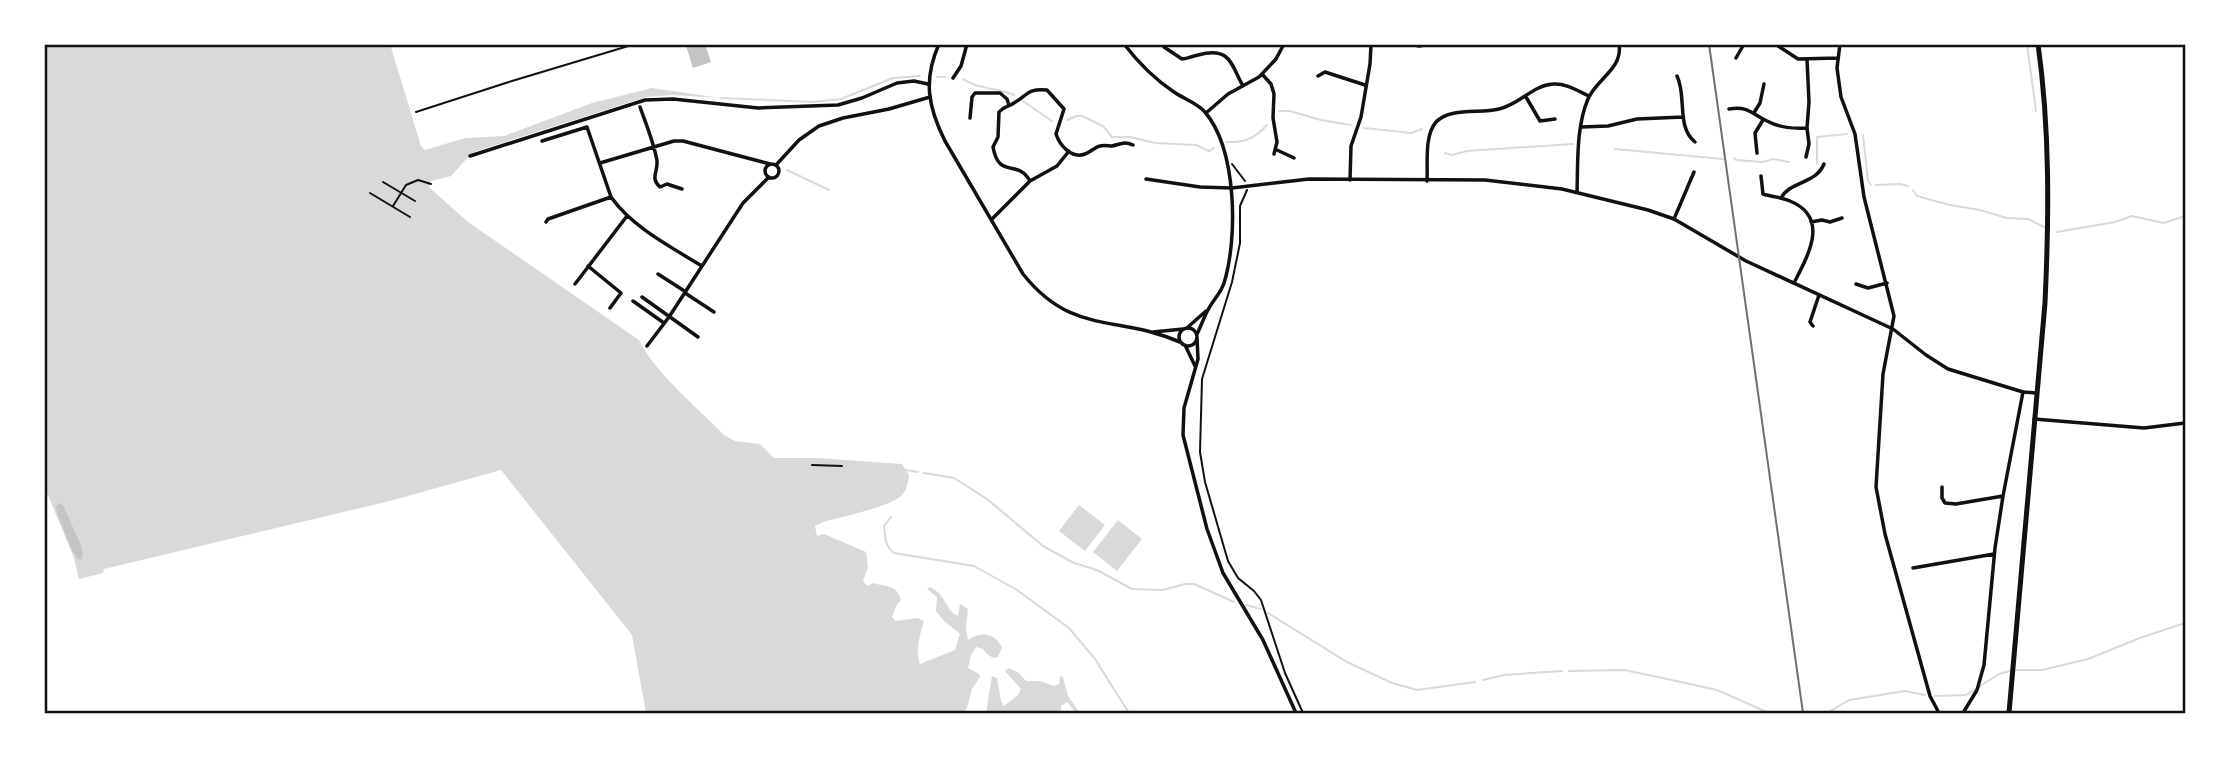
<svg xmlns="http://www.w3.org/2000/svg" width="2229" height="757" viewBox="0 0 2229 757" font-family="Helvetica,sans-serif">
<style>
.water{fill:#d9d9d9}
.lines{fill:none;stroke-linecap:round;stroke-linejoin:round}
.stream{stroke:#d9d9d9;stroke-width:2}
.building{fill:#c4c4c4}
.path{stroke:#111;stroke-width:2}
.service{stroke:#111;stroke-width:2}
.minor{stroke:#111;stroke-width:3.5}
.tertiary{stroke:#111;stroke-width:3.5}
.primary{stroke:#111;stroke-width:5}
.rail{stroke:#707070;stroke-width:2}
.neatline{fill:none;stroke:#111;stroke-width:2.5}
</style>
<rect width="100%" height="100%" fill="#fff"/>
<path class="water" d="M44,44H390L421,146L425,150L465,138L504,136L592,103L652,88L721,98L672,95L646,97L477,151L470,155L451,176L431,181L429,187L468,222L639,340C655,373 698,408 724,435L735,441L760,444L774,458H817L902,464L909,475C908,482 907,490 902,495C891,507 840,517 823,522L815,526L817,536L824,534L866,552L868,568L863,581L868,586L873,583C886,587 897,584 901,600L896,606L892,617L896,621L918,618L924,621C920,634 915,651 920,664L955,650L960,634L944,621L936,611L937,597L927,589L930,587C948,596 944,610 958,616L960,604L968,609L966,628L968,640C982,631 994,633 1002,647L998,657L993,658L987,654L983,649L976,647L971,655L968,668L979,674L980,677L972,689L967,708L963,713H646L632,635L501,470L390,501L104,569L103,573L79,579L74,558L48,495L44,494Z
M1079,505L1105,525L1085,551L1059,531Z
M1118,520L1142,539L1117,571L1093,552Z
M1009,668L1019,673L1026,681H1040L1054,686L1059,684L1060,676L1063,677L1068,696L1080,713H1076L1067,702L1061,706V713H986L992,676L997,678L1001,701L1004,706L1018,695L1021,689L1005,671Z"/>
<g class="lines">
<path class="stream" d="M2027,44L2036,111
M937,77H945
M963,79C977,89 998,88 1014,95
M721,98L813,102L841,99L893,78L920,76
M1023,101L1052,121
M1279,111H1290L1321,120L1351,125
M1068,120L1076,116H1082L1103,126L1112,137H1130L1155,143L1196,145L1209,151L1214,148
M1364,128L1411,133L1422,129
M1863,135L1868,181L1871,185
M1226,142C1245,143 1255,138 1267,125
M1615,149L1723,159
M1445,153L1452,155L1467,151L1573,144
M1734,158L1736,160L1763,162L1773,159L1789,162
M1817,164V137L1847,134
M787,170L829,190
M1876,185L1900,184L1908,186
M1913,190L1917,196L1924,198L1950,205L1980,210L2007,218L2028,219L2044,227
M2057,232L2115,222L2132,216L2164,223L2185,216
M906,470L918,472
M924,473L954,478L987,499L1043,546L1074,563L1097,570L1132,589L1163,590L1185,584H1194L1234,602
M891,517L884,526C885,537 885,546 894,553L974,566L1017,590L1069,628L1095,659L1129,713
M1246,605L1261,609
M1268,613L1347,662L1392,683L1417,690L1475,682
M2016,670H2042L2088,659L2140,638L2185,623
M1569,671L1624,670L1658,677L1717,690L1769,713
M1483,680L1504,675L1562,671
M1935,696L1966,695L1999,674L2010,671
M1827,713L1849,700L1905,691L1925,695"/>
</g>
<path class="building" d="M694,44H705L711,62L693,68L686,46Z
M60,503L64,507L82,548L83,554L81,560L77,558L73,552L58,516L56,506Z"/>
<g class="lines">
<path class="path" d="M1232,164L1245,181
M383,182L415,201
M1247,190L1240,206V243L1232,282L1202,379L1200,452L1205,482L1228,561L1238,578L1254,591L1261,600L1285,673L1303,713
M370,193L410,217
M393,206L406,185L418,180L431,184
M812,465L842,466"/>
<path class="service" d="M416,112L512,81L635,44
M350,713H360"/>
<path class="minor" d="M1410,44L1419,46L1432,44
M1775,44L1798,59L1838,58
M1840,44L1837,68L1841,97L1855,134L1864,197L1894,316L1883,374L1876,487L1885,534L1930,696L1939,713
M1164,47L1182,59C1188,59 1192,56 1198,55C1231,46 1231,65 1243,86
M1736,58L1744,44
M1262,74L1271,84L1274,94L1273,118L1277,142L1274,154
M1318,76L1325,72L1365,85
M1677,76C1687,96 1676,127 1695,142
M953,78L961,66L967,44
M1526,97L1540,121L1555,119
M640,107C646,124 654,143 657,161C658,172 650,178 660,187L667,184L682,189
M1729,109C1750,106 1751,114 1767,121C1780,128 1793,129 1807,128
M1755,111L1760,103L1764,84
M1206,113L1228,94L1259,77L1276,59L1284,44
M970,118L972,97L975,93H1000L1007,99L1009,105
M1581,127L1608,126L1637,119L1683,117
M542,141L587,127L611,197C632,227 671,247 702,266
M1277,150L1294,158
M1757,153L1755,133L1763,120
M470,156L645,100L673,99L758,108L838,105L862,98L897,83L914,81L928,84
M1806,157L1809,144L1807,128L1809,102L1807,59
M600,163L674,141H683L770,164
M765 171a7 7 0 1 1 14 0a7 7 0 1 1-14 0Z
M776,165L799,140L819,126L843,118L889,109L930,97
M1761,176L1763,194C1772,197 1781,197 1790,201C1831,218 1807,257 1794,283
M1146,179L1200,187L1232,188
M1350,180L1351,146L1361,117L1370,64L1371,45
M1030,181C1017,158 999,180 993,147L998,137L999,112C1004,106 1008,107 1014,103C1028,95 1028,88 1047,90L1064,109L1056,134C1060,146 1072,159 1085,154C1091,152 1095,147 1100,146C1103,145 1109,146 1112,146C1121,144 1124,141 1133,145
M1427,181C1428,164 1424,136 1436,122C1450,107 1480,114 1499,109C1519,105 1533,85 1553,84C1566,83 1578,91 1589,96
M1577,192C1578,163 1576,127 1588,99C1597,78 1623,69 1619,44
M1781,198C1790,181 1816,184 1824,164
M992,219L1030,181L1057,166L1069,151
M1674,219L1694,172
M546,222L548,219L611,197
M1811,222L1822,220L1830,222L1842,218
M588,266L621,293L610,308
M658,274L686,292
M575,284L627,216
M1856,284L1868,288L1887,283
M685,293L714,312
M642,297L698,337
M633,301L664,323
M1813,326L1810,322L1819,295
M647,346L669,317L743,203L769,177
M1942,487V498L1945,503L1956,504L2003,496
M1913,568L1994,554
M1963,713L1977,690L1984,665L1995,548L2003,496L2023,392"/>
<path class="tertiary" d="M939,44C923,80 928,107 945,141L1023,274C1073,337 1119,314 1182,343
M1124,44C1137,61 1156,80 1174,92C1184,99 1197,103 1205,112C1237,150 1238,238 1224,283C1221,293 1213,300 1208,310C1204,317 1201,326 1197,334
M1232,188L1309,179L1485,180L1562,189L1648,210L1674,219L1746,261L1893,329L1926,355L1948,369L2023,392L2037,393
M1188,327L1206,311
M1179 337a9 9 0 1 1 18 0a9 9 0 1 1-18 0Z
M1153,332L1183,329
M1197,338L1198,359L1184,408L1183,435L1207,529L1223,573L1263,640L1296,713
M1185,345L1195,366
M2034,419L2144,428L2185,423"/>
<path class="primary" d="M2009,713L2045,303C2049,217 2050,129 2038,44"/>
<path class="rail" d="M1709,44L1803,713"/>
</g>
<rect width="2229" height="757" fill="none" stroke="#ffffff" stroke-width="91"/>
<rect x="46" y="46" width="2138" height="666" class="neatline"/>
</svg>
